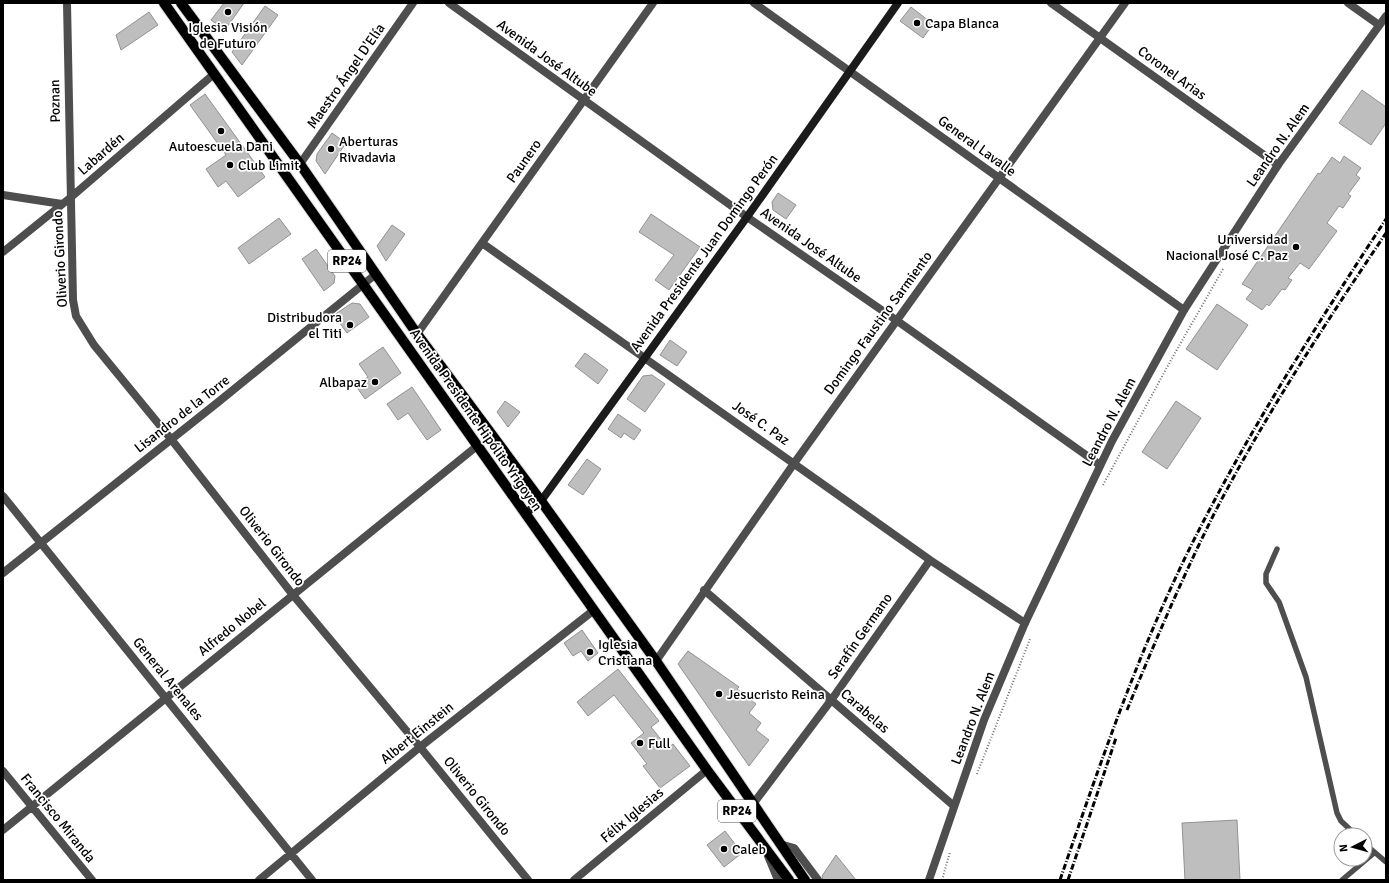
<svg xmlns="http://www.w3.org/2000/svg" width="1389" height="883" viewBox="0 0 1389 883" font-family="Signika,sans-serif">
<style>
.building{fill:#bebebe;stroke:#929292}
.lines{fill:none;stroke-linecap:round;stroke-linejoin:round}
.primary-casing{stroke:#dbdbdb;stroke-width:12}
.path{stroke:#707070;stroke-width:2;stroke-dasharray:1 2;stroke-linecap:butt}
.service{stroke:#4e4e4e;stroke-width:5.5}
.minor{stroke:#4e4e4e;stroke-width:8}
.tertiary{stroke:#4e4e4e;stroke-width:8}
.secondary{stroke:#1b1b1b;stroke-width:8}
.primary{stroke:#000;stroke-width:10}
.rail{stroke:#000;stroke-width:3;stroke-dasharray:6 2 1 2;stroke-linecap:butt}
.poi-dot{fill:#000;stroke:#fff;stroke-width:1.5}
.labels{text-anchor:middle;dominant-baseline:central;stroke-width:3.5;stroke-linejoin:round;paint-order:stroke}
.shield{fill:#fff;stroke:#4c4c4c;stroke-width:1}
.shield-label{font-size:13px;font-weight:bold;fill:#000}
.poi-label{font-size:14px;fill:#000;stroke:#fff;text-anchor:start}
.street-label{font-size:14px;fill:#000;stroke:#fff}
</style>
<rect width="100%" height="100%" fill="#fff"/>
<path class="building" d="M224,3H244L225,30L211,20Z
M265,6L278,15L242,65L232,52Z
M911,7L933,24L923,38L900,21Z
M149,12L158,25L121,50L116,35Z
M1362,90L1386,107V123L1371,145L1339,123Z
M205,94L265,177L238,197L226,181L218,187L206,169L226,155L190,105Z
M332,133L346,143L325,174L316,161L317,154Z
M1344,156L1361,168L1356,175L1360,178L1348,194L1351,196L1343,208L1339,206L1327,223L1337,231L1309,269L1300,263L1288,278L1292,280L1285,290L1282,289L1269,306L1267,304L1262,310L1246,299L1253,290L1242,284L1318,173L1320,174L1332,157L1340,163Z
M778,193L796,205L786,219L773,210L772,202Z
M651,214L700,247L669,290L655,280L674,255L639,232Z
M279,218L291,234L249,264L238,248Z
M392,225L405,234L386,261L377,246Z
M316,249L335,276L334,283L324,291L302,259Z
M352,303L360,304L369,317L347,333L334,315Z
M1217,304L1248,325L1217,370L1186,349Z
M670,340L687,352L677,366L660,355Z
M383,347L401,373L365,399L356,386L368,377L359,364Z
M585,353L608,370L598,384L575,366Z
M652,375L665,384L645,412L627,399L643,376Z
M412,387L441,430L427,440L408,413L398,420L387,404Z
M505,401L520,412L508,427L497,412Z
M1176,401L1201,418L1167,469L1142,452Z
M618,414L641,430L634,440L624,433L621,438L608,429Z
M587,459L601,469L583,495L568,485Z
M582,630L598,653L588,661L581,651L573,656L564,643Z
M688,651L739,687L737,689L756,704L749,713L761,723L756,730L769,740L749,766L678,664Z
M618,669L659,721L651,727L668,748L673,744L690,766L660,788L643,766L647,764L631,743L644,733L614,695L588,716L577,702Z
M1237,820L1240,880H1185L1182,823Z
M725,831L742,853L724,867L707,845Z
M836,855L856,880H823L822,876Z"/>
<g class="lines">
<defs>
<path id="primary" d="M164,3L707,770L789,880
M181,3L300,164L417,334L541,501L656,661L805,880"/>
</defs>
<use href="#primary" class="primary-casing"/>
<path class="path" d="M1103,485L1171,360L1223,269
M977,774L1030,639
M942,880L950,852"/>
<path class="service" d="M1277,549L1266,574V583L1279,602L1306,677L1337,813L1341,821L1356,835
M1365,844L1386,862
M1342,880L1374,853"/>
<path class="minor" d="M67,3L73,300L76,316L94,345L171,439L293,595L420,747L528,880
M449,3L747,217L896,320L1100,465
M754,3L1184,310
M1051,3L1278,165
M1348,3L1379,25
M300,164L413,3
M3,195L62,204
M482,243L930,560L1025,623
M3,252L70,198L214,74
M417,334L653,3
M3,496L312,880
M3,573L217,403L376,274
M704,590L954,806
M656,661L795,462L1125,3
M3,771L92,880
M753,804L832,699L930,560
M3,830L477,446
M259,880L420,747L594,610
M574,880L707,770"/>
<path class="tertiary" d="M780,844L794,848L818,880
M768,856L778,880
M929,880L984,720L1025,623L1112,441L1184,310L1278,165L1386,16"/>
<path class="secondary" d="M525,514L541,501L747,217L898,3"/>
<use href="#primary" class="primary"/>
<path class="rail" d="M1127,710C1154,644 1182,578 1214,514C1264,417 1325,324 1386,233
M1060,880C1101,761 1142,640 1200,528C1255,421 1320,320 1386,219
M1068,880L1116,738"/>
</g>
<g class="poi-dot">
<circle cx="228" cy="12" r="4"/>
<circle cx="917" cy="23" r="4"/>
<circle cx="221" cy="131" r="4"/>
<circle cx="331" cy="149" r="4"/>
<circle cx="230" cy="165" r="4"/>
<circle cx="1296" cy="247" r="4"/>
<circle cx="350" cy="325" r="4"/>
<circle cx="375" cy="382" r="4"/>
<circle cx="590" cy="652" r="4"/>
<circle cx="719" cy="694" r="4"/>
<circle cx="640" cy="743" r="4"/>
<circle cx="724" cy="849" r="4"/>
</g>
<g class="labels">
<g class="shield">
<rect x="328" y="250" width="38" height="22" rx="3"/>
<rect x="718" y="800" width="38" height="22" rx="3"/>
</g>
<g class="shield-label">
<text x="347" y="261">RP24</text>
<text x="737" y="811">RP24</text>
</g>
<g class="poi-label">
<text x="925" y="23">Capa Blanca</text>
<text x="228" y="27" text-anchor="middle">Iglesia Visión<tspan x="228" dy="16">de Futuro</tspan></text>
<text x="339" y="141">Aberturas<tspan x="339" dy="16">Rivadavia</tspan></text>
<text x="221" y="146" text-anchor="middle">Autoescuela Dani</text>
<text x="238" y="165">Club Limit</text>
<text x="1288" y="239" text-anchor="end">Universidad<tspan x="1288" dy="16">Nacional José C. Paz</tspan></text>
<text x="342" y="317" text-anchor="end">Distribudora<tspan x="342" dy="16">el Titi</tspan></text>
<text x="367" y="382" text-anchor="end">Albapaz</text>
<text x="598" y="644">Iglesia<tspan x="598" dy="16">Cristiana</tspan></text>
<text x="727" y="694">Jesucristo Reina</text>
<text x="648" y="743">Full</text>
<text x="732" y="849">Caleb</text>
</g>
<g class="street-label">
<text transform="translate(547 58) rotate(36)">Avenida José Altube</text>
<text transform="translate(1172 73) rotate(36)">Coronel Arias</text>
<text transform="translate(346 76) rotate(-55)">Maestro Ángel D'Elía</text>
<text transform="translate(55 101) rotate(-91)">Poznan</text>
<text transform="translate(1278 145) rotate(-55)">Leandro N. Alem</text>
<text transform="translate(977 146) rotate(36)">General Lavalle</text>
<text transform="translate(101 154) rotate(-41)">Labardén</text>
<text transform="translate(524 161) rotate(-55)">Paunero</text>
<text transform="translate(811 245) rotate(35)">Avenida José Altube</text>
<text transform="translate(704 253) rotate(-54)">Avenida Presidente Juan Domingo Perón</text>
<text transform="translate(60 259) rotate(-93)">Oliverio Girondo</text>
<text transform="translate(878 323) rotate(-54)">Domingo Faustino Sarmiento</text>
<text transform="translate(182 414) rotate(-38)">Lisandro de la Torre</text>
<text transform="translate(476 420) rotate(55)">Avenida Presidente Hipólito Yrigoyen</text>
<text transform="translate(1109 422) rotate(-62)">Leandro N. Alem</text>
<text transform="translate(761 423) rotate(35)">José C. Paz</text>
<text transform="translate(272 546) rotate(52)">Oliverio Girondo</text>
<text transform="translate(232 627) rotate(-39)">Alfredo Nobel</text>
<text transform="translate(860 636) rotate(-55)">Serafín Germano</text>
<text transform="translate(168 679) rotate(51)">General Arenales</text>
<text transform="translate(865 711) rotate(41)">Carabelas</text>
<text transform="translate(973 718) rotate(-69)">Leandro N. Alem</text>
<text transform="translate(417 733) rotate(-39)">Albert Einstein</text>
<text transform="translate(477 796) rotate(51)">Oliverio Girondo</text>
<text transform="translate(632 815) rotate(-40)">Félix Iglesias</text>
<text transform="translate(58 818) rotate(51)">Francisco Miranda</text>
</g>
</g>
<rect width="1389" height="883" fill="none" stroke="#000000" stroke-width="8"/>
<g transform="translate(1353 847) rotate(264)"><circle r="19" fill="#ffffff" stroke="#999999"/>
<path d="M0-3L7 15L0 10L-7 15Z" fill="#000000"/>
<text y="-6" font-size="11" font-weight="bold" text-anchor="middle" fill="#000000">N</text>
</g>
</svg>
